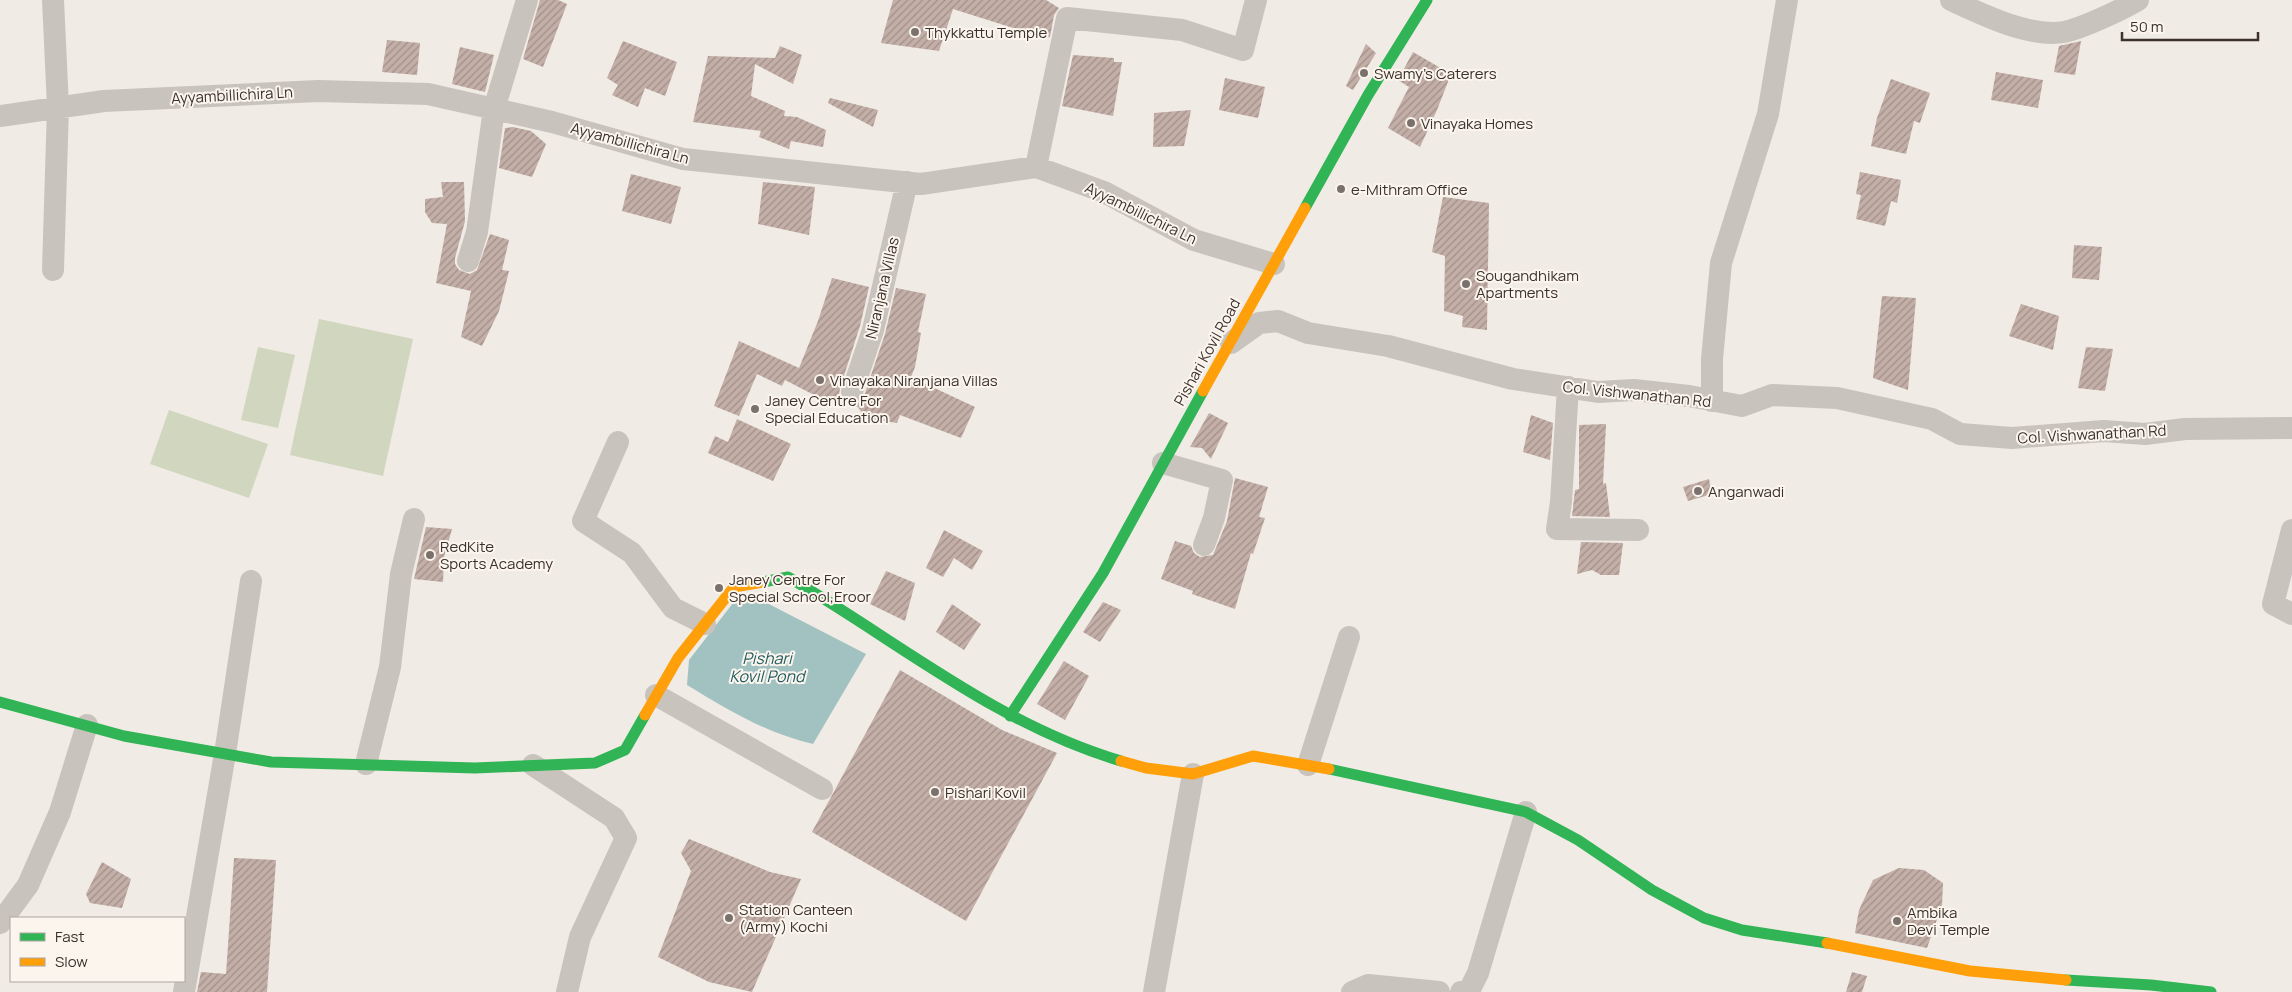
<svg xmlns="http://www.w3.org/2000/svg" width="2292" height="992" viewBox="0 0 2292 992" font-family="Manrope,sans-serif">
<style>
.pitch{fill:#d1d6bf}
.water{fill:#a1c2c1}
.building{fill:url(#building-hatch)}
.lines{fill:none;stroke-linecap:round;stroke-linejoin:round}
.street{stroke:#c9c3be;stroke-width:22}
.fast{stroke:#30b455;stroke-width:11}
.slow{stroke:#ff9f0a;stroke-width:11}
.poi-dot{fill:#7a716c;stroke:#fbf5ee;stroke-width:2}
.labels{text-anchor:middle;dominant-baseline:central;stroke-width:4;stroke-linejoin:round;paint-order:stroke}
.poi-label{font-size:15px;fill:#3b302b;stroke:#fbf5ee;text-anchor:start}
.street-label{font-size:15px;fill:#3b302b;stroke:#fbf5ee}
.water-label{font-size:16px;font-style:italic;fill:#1f5a5e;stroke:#fbf5ee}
</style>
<defs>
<pattern id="building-hatch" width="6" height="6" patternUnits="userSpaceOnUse" patternTransform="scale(1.25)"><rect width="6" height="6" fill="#c3afa7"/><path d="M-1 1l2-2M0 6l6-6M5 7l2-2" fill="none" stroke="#a08f88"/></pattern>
</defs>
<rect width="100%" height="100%" fill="#f0ebe5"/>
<path class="pitch" d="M319,319L413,339L383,476L290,455Z
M258,347L295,355L278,428L241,420Z
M169,410L268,444L249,498L150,464Z"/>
<path class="water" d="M755,597L866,654L813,744C766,733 728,710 687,685L689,660L733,603Z"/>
<path class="building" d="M540,0H558L567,4L543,67L523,59Z
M893,0H1046L1059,8L1054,15L1050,37L1045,38L953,9L939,51L881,43Z
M387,40L420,43L417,75L382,72Z
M623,41L677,62L665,96L645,88L638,107L612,95L618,85L607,78Z
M2081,41L2075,75L2054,72L2059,46Z
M1366,44L1376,53L1353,90L1346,86Z
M780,46L802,55L793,84L755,64L751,96L785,111L784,116L797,117L826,130L823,147L791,141L789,149L759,137L761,131L693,122L708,56L775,58Z
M460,47L494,55L485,92L452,84Z
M1413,52L1451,74L1437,110L1420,147L1388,128L1409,87L1398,80Z
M1073,55L1114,58V62H1122L1113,116L1062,106Z
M1996,72L2043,80L2038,108L1991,100Z
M1225,78L1265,87L1258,118L1219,110Z
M1891,79L1930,93L1920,123L1914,121L1906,154L1871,146L1877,118Z
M830,98L878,110L873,127L828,103Z
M1191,110L1184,146L1153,147L1154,113Z
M513,127L531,131L546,144L532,177L499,168L505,128Z
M1860,172L1901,180L1897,203L1891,201L1885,226L1856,219L1861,195L1856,194Z
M631,174L681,187L671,224L622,211Z
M441,182H464L465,221L455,258V264L459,270L470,274L477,270L490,234L509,240L502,270L509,271L499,311L482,346L461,337L471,291L436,283L447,224L432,223L425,212V199L443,197Z
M763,182L815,187L809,235L758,224Z
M1443,197L1489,203L1487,330L1462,327L1463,316L1444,311L1445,256L1432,252Z
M2074,245L2102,247L2099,280L2072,278Z
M832,278L869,287L860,326L840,388L839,395L846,404L816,396L785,380L782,386L757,374L739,416L714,406L739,341L799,368L818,321Z
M896,288L926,294L918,332L921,333L915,367L911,377L975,407L961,438L900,415L897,423L865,418L858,407L851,405L860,402L864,396L885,334Z
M1882,296L1916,298L1908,390L1873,378Z
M2021,304L2059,316L2053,350L2009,336Z
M2086,347L2113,349L2105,391L2078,388Z
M1209,413L1228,423L1211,459L1202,448L1190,447Z
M1531,415L1553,423L1550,460L1523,452Z
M737,419L791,444L773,481L708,453L715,436L728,442Z
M1606,424L1603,484L1606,483L1610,517L1572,516L1575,490L1579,489V425Z
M1235,478L1268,487L1259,517L1265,518L1253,554L1251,553L1235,609L1192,594L1193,591L1161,579L1175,541L1191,546L1194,553L1200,557L1213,555L1227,521Z
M1709,479L1712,494L1688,501L1683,487Z
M426,527L452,529L444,557L443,582L414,579Z
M944,530L983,551L972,570L954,558L943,577L926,568Z
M1581,542L1623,543L1619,575H1601L1592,570L1577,574Z
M886,571L915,583L905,621L870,604Z
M1103,602L1121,610L1100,642L1083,632Z
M952,604L981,624L964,650L936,632Z
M1064,661L1089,676L1065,720L1037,704Z
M900,670L1002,730L1057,753L966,921L812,832Z
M689,839L770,872L801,879L752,992L709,982L658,957L691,871L681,853Z
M234,858L276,860L267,992H197L201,972L226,974Z
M102,862L131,879L122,908L90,903L86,894Z
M1899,868L1924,870L1943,883L1942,905L1927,948L1855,933L1859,910L1873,880Z
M1852,972L1867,976L1862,992H1846Z"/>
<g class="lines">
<path class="street" d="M1951,0C1981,14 2030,38 2064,32C2083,28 2121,10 2138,0
M0,116L104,101L318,91L428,94L552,122L683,159L921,184L1036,167L1104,192L1194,240L1274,264
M1036,167L1067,18L1182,30L1243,50L1256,0
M468,261L477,232L494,109L527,0
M53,270L58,107L53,0
M1231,343L1259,323L1278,321L1308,333L1388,346L1513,379L1598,392L1634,390L1689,396L1742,406L1772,395L1837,398L1932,419L1960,434L2012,438L2104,431L2145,434L2185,429L2292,428
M1568,387L1561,502L1557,529L1638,530
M852,392L873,330L907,182
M1712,401V359L1721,263L1768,114L1787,0
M618,442L583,521L632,553L673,608L705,624
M1163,463L1222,480L1214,518L1204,545
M2292,530L2273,604L2292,614
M656,695L822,789
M366,764L390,667L401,574L414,519
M533,765L614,818L626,838L580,937L567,992
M1308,765L1349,637
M0,923L28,885L60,812L87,725
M184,992L225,754L251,581
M1154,992L1193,774
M1352,992L1368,985L1439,992
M1461,992L1469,991L1478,973L1526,812"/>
<path class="fast" d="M1305,208L1368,95L1427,0
M763,582L788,577C898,641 996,724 1121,761
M0,702L124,736L271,762L475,768L595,763L625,750L645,715
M1010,716L1103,573L1203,391
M1329,769L1526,812L1578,840L1652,890L1704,918L1742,930L1827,943
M2066,980L2151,985L2211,992"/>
<path class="slow" d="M1203,391L1305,208
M645,715L678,658L734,587L763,582
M1121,761L1146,768L1193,774L1253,756L1329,769
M1827,943L1970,971L2066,980"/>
</g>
<g class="poi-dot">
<circle cx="915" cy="32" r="5"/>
<circle cx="1364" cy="73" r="5"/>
<circle cx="1411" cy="123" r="5"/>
<circle cx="1341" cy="189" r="5"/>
<circle cx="1466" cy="284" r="5"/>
<circle cx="820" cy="380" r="5"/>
<circle cx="755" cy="409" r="5"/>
<circle cx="1698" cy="491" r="5"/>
<circle cx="430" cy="555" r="5"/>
<circle cx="719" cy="588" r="5"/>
<circle cx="935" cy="792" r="5"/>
<circle cx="729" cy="918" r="5"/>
<circle cx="1897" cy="921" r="5"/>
</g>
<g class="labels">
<g class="poi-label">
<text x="925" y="32">Thykkattu Temple</text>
<text x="1374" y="73">Swamy's Caterers</text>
<text x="1421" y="123">Vinayaka Homes</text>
<text x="1351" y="189">e-Mithram Office</text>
<text x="1476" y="275">Sougandhikam<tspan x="1476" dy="17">Apartments</tspan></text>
<text x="830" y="380">Vinayaka Niranjana Villas</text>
<text x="765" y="400">Janey Centre For<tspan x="765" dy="17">Special Education</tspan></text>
<text x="1708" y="491">Anganwadi</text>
<text x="440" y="546">RedKite<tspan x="440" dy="17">Sports Academy</tspan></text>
<text x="729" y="579">Janey Centre For<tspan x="729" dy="17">Special School,Eroor</tspan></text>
<text x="945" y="792">Pishari Kovil</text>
<text x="739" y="909">Station Canteen<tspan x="739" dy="17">(Army) Kochi</tspan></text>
<text x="1907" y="912">Ambika<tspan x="1907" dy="17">Devi Temple</tspan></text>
</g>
<g class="street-label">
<text transform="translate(232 95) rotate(-3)">Ayyambillichira Ln</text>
<text transform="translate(630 143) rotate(15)">Ayyambillichira Ln</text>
<text transform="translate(1141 213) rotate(26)">Ayyambillichira Ln</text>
<text transform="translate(882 288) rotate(-77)">Niranjana Villas</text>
<text transform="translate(1207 352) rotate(-61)">Pishari Kovil Road</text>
<text transform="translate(1637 394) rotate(6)">Col. Vishwanathan Rd</text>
<text transform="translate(2092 434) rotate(-3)">Col. Vishwanathan Rd</text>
</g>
<g class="water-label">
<text x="767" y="658">Pishari<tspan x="767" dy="18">Kovil Pond</tspan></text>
</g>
</g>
<rect x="10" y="917" width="175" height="65" fill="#fbf5ee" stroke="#aea6a0"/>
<rect x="20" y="933" width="25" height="8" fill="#30b455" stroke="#aea6a0"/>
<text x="55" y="942" font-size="15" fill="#3b302b">Fast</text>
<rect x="20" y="958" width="25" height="8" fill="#ff9f0a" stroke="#aea6a0"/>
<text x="55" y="967" font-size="15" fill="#3b302b">Slow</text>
<path d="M2122 32v8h136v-8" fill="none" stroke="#3b302b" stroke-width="2.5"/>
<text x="2130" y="32" font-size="15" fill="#3b302b" stroke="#fbf5ee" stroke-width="4" paint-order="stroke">50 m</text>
</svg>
